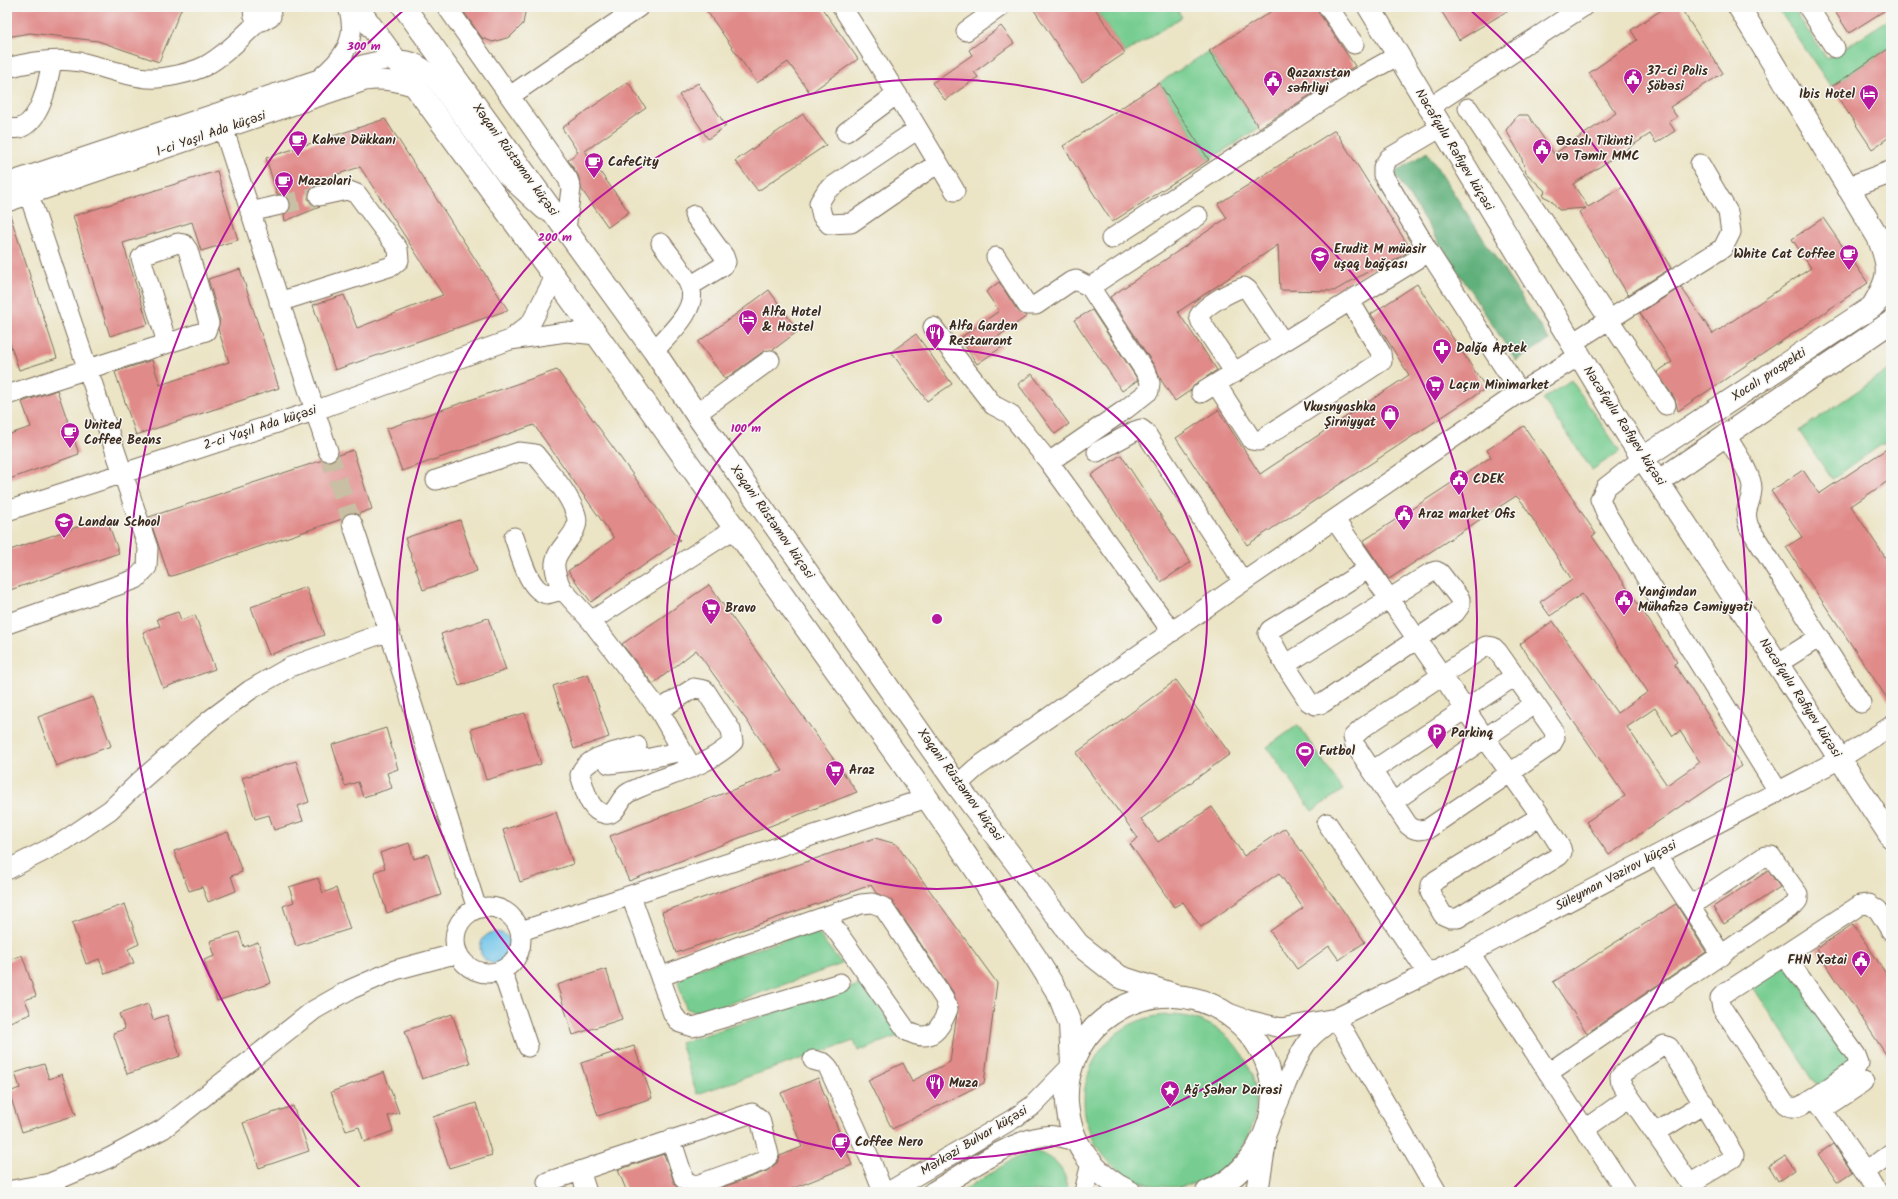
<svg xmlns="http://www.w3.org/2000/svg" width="1898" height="1199" viewBox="0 0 1898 1199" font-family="Kalam,sans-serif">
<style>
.green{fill:#77cd91;stroke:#597c58}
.forest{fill:#61b07b;stroke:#4e6d4c}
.water{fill:#6bc2e8;stroke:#537683}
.building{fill:#e08a89;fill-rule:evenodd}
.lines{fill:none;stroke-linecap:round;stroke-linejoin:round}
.minor-tunnel{stroke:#c8bfa4;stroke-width:19;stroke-dasharray:19 10;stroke-linecap:butt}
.minor-casing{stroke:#796b58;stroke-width:21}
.major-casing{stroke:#796b58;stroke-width:24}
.minor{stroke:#fff;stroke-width:19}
.major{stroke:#fff;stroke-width:22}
.ring{fill:none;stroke:#b5179e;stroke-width:2}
.labels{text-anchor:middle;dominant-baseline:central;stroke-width:3;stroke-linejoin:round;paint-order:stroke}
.poi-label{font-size:13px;font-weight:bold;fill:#3b2a1e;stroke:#f6f6f2;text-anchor:start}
.street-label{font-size:13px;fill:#3b2a1e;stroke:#f6f6f2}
.centre{fill:#b5179e;stroke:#f6f6f2;stroke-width:2}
.ring-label{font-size:12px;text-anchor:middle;font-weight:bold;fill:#b5179e;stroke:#f6f6f2;stroke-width:3;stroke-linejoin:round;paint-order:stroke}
</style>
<rect width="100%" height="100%" fill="#f6f6f2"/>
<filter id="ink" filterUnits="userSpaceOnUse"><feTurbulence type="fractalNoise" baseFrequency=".025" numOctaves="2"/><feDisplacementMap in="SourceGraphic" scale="8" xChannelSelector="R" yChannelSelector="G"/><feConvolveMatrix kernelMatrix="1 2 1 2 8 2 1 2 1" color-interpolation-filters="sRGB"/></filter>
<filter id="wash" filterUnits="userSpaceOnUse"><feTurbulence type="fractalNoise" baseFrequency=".012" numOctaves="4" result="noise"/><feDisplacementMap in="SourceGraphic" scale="16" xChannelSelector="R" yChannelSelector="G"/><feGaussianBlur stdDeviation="0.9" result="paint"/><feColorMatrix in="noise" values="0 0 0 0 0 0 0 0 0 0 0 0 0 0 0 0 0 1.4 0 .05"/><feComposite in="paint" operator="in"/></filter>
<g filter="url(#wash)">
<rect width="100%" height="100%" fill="#ebe4c5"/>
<path class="green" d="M1094,7H1175L1182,17L1125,53Z
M1777,7H1792L1827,59L1891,18V47L1831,87Z
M1209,51L1259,128L1209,160L1159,83Z
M1891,368V438L1832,479L1799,431Z
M1571,380L1620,451L1592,470L1543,399Z
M1298,725L1343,790L1312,811L1267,747Z
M815,930L842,964L700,1014L686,1008L678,982L686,972Z
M1791,954L1862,1064L1821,1091L1749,981Z
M862,984L900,1035L858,1051L854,1041L697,1094L680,1043Z
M1084 1101a86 86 0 1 1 172 0a86 86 0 1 1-172 0Z
M1035,1151C1056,1159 1066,1169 1068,1192H961L1015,1158Z"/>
<path class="forest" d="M1427,152L1549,340L1516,361L1394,173Z"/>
<path class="water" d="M480 948a16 16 0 1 1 32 0a16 16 0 1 1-32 0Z"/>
<g id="blocks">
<path class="building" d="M7,7H182L159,62L98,41L30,33L7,37Z
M463,7H526L523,24L510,37L493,42L482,38L463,11Z
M704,7H821L858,59L810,93L788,62L757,83Z
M1032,7H1094L1125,53L1082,82Z
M1278,7H1317L1319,13L1355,66L1259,128L1209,51Z
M1439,7H1514L1459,40Z
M1666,7H1680L1723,73L1670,107L1677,117L1669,122L1675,131L1656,143L1650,134L1573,184L1588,207L1623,187L1671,268L1628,295L1579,212L1586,208L1559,210L1551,200L1543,196L1545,191L1526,173L1521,156L1506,130L1518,115H1528L1554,154L1616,113L1589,73L1637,40L1631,30Z
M1832,7H1890L1849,33Z
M1001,26L1014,43L974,72L978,77L945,100L932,83L972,55L969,50Z
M1891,47V136L1872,149L1831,87Z
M628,82L646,108L585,151L629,212L608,227L582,190L578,175L568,160L578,152L562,128Z
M698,83L726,126L708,139L679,95Z
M1159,83L1209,160L1112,222L1063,146Z
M803,114L826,145L758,191L735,161Z
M385,119L508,310L335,370L313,305L344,295L357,328L443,295L360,167L313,182L315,186L309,192L308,199L311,204L320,207L285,221L284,215L290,209L291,202L284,195L277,194L266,158Z
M1335,130L1411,250L1378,271L1376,267L1334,291L1280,290L1278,245L1178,312L1217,370L1195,384L1191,390L1175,401L1161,380L1157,370L1110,297L1227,218L1218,204Z
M217,171L238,240L201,251L192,222L123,243L148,324L110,336L73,216Z
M7,215H10L57,358L19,370L7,334Z
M1823,218L1868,283L1678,411L1675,399L1657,372L1672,362L1640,313L1681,287L1713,334L1811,268L1792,239Z
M240,269L279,388L136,435L115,372L152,360L160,385L229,362L218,329L220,320L208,279Z
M999,282L1018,311L1027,316L996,338L1002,347L977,364L960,338L999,311L986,292Z
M1417,284L1486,388L1247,545L1176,438L1218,410L1260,474L1409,375L1371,314Z
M769,290L798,331L773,350L764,351L725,379L698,342Z
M1092,310L1138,380L1122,391L1074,320Z
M916,334L952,384L927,401L891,352Z
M557,370L680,540L591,602L568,571L614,538L534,425L402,471L386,429Z
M1032,374L1069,424L1055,434L1018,384Z
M57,390L79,454L7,480V435L31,427L22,402Z
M1524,426L1596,534L1592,536L1677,662L1674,664L1742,766L1689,802L1688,801L1609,855L1586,822L1625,796L1520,644L1553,621L1617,713L1648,692L1582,594L1550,616L1540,602L1572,580L1522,502L1516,496L1389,579L1363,541L1491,457L1487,450ZM1655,708L1673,736L1680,731L1700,762L1667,785L1627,727Z
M1891,446V479L1851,506L1891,566V704L1786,547L1802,537L1771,491L1803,470L1819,494Z
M353,450L372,509L358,514L349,513L342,519L169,577L149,517L323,460L331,462L338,455Z
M1121,455L1191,562L1161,582L1091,475Z
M106,517L119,553L7,591V551Z
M460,520L477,571L423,590L405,538Z
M709,585L857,792L629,881L610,836L783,771L696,650L653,684L622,644Z
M306,587L324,635L269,655L251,607Z
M178,612L181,620L195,615L215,669L163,688L143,632L160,626L157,619Z
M488,618L506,670L459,686L441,634Z
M588,674L609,737L574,749L553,686Z
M1176,680L1230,754L1141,819L1158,842L1212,807L1244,856L1285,828L1365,942L1339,960L1329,946L1297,969L1270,931L1303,908L1279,873L1201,927L1183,902L1174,907L1130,844L1138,838L1076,753Z
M93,697L111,746L56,766L38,717Z
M525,713L541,764L486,780L471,729Z
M386,728L398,769L387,773L392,788L363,797L358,782L345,786L332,745Z
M296,761L309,802L298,806L303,821L274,830L269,815L255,819L242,778Z
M556,812L573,864L520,882L503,830Z
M228,832L242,872L231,876L236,891L208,902L202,887L189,891L174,851Z
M875,838L896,844L997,983L984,1083L892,1129L868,1080L903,1063L912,1081L950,1062L958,1006L953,992L892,901L876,893L871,885L676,953L662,912Z
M409,843L414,859L428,854L441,895L387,913L374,872L385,868L380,853Z
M1768,871L1780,887L1724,924L1713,907Z
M318,878L323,893L336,888L350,929L296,946L283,906L294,902L289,887Z
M125,904L139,944L128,949L134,963L105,974L99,959L86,964L72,923Z
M1676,904L1706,952L1587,1033L1553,982Z
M1853,924L1891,981V1062L1816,949Z
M239,932L244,947L258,942L271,983L217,1001L204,960L215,956L210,941Z
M22,955L36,996L25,1000L31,1014L7,1023V961Z
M606,969L622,1019L573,1035L557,985Z
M148,1004L153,1020L167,1015L180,1056L127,1074L113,1033L125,1029L119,1014Z
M452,1014L470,1063L422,1079L405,1031Z
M634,1046L652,1098L598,1116L581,1063Z
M44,1064L49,1079L62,1074L76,1115L22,1132L9,1092L20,1088L15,1073Z
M384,1072L399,1113L388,1116L393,1131L364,1142L359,1127L346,1131L331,1092Z
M818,1078L852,1165L784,1192H710L767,1171L777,1163L780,1156L802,1147L781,1093Z
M476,1103L492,1155L449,1168L433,1117Z
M293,1106L309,1151L259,1168L243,1123Z
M1833,1144L1852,1172L1837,1182L1818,1154Z
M664,1154L674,1182L679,1192H627L618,1170Z
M1786,1156L1795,1170L1778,1181L1769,1166Z"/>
</g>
</g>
<g filter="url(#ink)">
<use href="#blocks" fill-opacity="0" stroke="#796b58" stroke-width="1"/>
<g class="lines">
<path class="minor-tunnel" d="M280,205L319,196
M328,451L352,523"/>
<defs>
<path id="minor" d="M255,7C251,14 255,20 262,21L271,16L270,7
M447,7L568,179L571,188L566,230
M842,7L897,94L955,191
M1328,7L1354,44
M1808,7L1835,48
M966,31L1000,7
M7,68C29,62 57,58 80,62C101,66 127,77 148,78C164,79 191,73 205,66C224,56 243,36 259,21
M323,78C351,69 385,53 414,63C422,66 428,72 434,78L506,175L544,210
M510,96L639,7
M1428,108L1583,7
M1468,108L1666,405
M7,128C11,128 16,129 20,128C42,120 48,81 52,61
M1440,128L1389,158L1383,167V175L1429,252L1520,392
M918,129L827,190L819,203L822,216L829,224L851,223L938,163
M224,130L328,451
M846,132L897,94
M7,183L319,79C343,59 359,40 348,7
M7,202L365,81C384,78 399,82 417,87
M250,212L280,205
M1111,239L1352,81L1397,56
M996,257L1027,305H1036L1070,282L1076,280L1090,287
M690,286L723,266L726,262L724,256L694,215
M279,302L392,266L399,260L398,249L357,194L347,190L319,196
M933,327L993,405L1010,414L1049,462L1172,632
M510,340L531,323L555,277
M1572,343L1723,248L1731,232L1728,212L1700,164
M654,351C668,335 699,309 690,287C686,274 669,254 661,243
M1235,373L1201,322L1199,316C1205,305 1231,291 1244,287L1248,290L1283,342
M1216,384L1252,440L1259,441L1382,361L1381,353L1350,301
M1201,393L1429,252
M10,394L206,331L209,323L188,250L184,244L178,243L145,254L141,258L167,343
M696,414L770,360
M1726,435C1733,448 1752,474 1752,488C1752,504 1742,508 1749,527L1861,703
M1097,452L1135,431L1141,429L1145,432L1243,582
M1643,458L1606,487L1600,499L1606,513L1778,791
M1049,462L1126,409L1149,391L1150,383L1148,376L1090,287L1198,216
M436,480L519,452L535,454C549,472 569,492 576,515C582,534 557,545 555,563C554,572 558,581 562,589
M7,511L314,411L510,340L566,332L597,335
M1335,520L1485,738L1541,816L1561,848L1562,852L1559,856L1458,918H1450L1443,915L1433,898L1430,892L1431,885L1436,880L1541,816
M352,523L389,631L477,909
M514,537C520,553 528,591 547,594C551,594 557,591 562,589L591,621
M1436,571L1440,573L1460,599V606L1455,613L1323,703L1316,705L1309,702L1285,665L1430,573Z
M7,624L136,579L147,567L148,548L29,195
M1486,646L1493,647L1498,652L1554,731L1555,738L1551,745L1429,828C1420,831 1415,831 1408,825L1355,745L1353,737L1364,727Z
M1777,664L1820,637
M1285,665L1268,634L1270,630L1368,569
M637,746C619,752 586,755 580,775C585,788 588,811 605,814C617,816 619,798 628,793C662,775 704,770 733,742L731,730L705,690L694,688L659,710
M609,764L641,760L682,751
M692,768L659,710L591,621L734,529
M1372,771L1515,676
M957,785L976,768L1243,582L1520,392L1579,356
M1393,802L1534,704
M1327,823L1428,974
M1657,855L1690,906
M7,870L64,841L110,810L139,782L211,719L250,690L290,667L389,631
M631,896L660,977L734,948L861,904L872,903L883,907L944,998L948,1009C940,1030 931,1044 907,1031L826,916
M455 940a33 33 0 1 1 66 0a33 33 0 1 1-66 0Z
M521,931L927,798
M1470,953L1626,1192
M1784,955L1725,993L1720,998L1722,1008L1785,1104C1796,1112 1804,1104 1814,1098L1865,1172L1891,1153
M502,971L528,1047
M660,977L673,1014L680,1023L693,1027L840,983
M1226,1012L1248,1020L1281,1028L1336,1018L1470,953L1840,759L1891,726
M1336,1018L1437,1192
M1664,1045L1669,1047L1734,1155L1733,1158L1691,1183L1688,1181L1621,1084L1620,1077L1624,1072Z
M813,1060L824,1063L828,1067L871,1161L883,1192
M1548,1073L1794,905L1798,900V894L1771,856H1765L1690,906L1722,956
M1814,1098L1855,1069L1859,1063L1856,1055L1784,955L1860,905L1869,904L1878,910L1891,931
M1822,1110L1864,1082
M1271,1119C1284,1094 1291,1066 1306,1044C1312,1034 1323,1028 1331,1021
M1585,1129L1630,1097
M1655,1133L1704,1103
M580,1171L587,1192
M1865,1172L1877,1192
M547,1182L752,1113L760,1119L769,1155L763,1161L694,1186L684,1179L671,1139
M7,1191L50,1183L109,1158L163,1129L314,1010L349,990L395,970L458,953
M888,1192L1013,1119L1032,1106L1072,1065
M932,1192C963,1174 1008,1141 1044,1136C1055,1134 1066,1139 1077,1142
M1084,1192L1091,1163"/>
<path id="major" d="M357,7L597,335L927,798L1036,958L1059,995L1070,1024L1072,1065
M404,7L654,351L696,414L957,785L1078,944L1120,977L1175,995
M1369,7L1630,439L1891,837
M1739,7L1878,237C1891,269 1890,278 1872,307
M1848,188L1891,172
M1643,458L1872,307L1882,296
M1659,481L1891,322
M1130,1192C1094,1175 1070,1144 1067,1103C1065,1072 1079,1039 1103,1020C1194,948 1315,1051 1258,1147C1246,1167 1229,1183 1207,1192
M1257,1192L1265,1142"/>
</defs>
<use href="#minor" class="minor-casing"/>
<use href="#major" class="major-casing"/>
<use href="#minor" class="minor"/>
<use href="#major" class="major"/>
</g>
</g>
<g class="ring">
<circle cx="937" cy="619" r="270"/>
<circle cx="937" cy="619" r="540"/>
<path d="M364 1192A810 810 0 0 1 406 8M1468 8A810 810 0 0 1 1510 1192"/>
</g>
<defs>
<symbol id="civic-pin" viewBox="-11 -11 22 30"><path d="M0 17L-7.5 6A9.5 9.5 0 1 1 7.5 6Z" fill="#b5179e" stroke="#f6f6f2"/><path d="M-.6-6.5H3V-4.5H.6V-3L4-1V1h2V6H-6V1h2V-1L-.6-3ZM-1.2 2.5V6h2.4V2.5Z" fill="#fff"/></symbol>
<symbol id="hotel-pin" viewBox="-11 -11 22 30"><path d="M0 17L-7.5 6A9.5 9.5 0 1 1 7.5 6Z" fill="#b5179e" stroke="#f6f6f2"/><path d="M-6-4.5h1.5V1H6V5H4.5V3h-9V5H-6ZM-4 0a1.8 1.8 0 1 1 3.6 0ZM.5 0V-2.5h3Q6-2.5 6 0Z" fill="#fff"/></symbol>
<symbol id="cafe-pin" viewBox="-11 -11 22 30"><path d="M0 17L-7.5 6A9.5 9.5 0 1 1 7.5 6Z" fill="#b5179e" stroke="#f6f6f2"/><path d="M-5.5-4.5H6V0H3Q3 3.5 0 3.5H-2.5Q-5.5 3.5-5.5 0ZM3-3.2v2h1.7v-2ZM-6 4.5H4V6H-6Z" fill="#fff"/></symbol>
<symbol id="school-pin" viewBox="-11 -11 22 30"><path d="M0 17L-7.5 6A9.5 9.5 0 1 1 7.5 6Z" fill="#b5179e" stroke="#f6f6f2"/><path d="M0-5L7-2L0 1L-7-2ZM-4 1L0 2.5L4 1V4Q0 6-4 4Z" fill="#fff"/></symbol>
<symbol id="restaurant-pin" viewBox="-11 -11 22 30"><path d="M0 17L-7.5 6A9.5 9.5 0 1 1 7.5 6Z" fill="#b5179e" stroke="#f6f6f2"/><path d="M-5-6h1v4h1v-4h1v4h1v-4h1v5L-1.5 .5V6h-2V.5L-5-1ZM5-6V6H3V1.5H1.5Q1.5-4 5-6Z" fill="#fff"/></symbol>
<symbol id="pharmacy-pin" viewBox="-11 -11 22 30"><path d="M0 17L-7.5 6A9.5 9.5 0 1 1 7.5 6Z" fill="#b5179e" stroke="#f6f6f2"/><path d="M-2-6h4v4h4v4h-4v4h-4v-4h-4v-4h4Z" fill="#fff"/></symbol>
<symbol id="supermarket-pin" viewBox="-11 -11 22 30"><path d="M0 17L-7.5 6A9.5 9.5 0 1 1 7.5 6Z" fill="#b5179e" stroke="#f6f6f2"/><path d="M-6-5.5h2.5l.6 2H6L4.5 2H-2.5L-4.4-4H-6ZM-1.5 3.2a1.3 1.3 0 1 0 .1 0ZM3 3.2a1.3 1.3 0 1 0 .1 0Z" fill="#fff"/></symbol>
<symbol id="shop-pin" viewBox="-11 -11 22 30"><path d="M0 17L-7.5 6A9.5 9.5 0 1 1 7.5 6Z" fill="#b5179e" stroke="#f6f6f2"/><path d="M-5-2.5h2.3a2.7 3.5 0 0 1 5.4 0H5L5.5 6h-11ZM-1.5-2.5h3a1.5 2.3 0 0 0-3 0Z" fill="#fff"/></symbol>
<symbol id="parking-pin" viewBox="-11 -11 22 30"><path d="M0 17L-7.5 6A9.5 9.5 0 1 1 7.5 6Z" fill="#b5179e" stroke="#f6f6f2"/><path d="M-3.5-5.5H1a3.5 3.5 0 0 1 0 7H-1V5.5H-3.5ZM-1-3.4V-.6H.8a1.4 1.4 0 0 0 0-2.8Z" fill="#fff"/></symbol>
<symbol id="stadium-pin" viewBox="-11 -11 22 30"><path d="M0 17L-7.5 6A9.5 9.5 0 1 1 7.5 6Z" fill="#b5179e" stroke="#f6f6f2"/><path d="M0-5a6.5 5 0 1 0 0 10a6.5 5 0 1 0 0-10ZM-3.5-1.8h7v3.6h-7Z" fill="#fff"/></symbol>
<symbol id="sight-pin" viewBox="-11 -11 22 30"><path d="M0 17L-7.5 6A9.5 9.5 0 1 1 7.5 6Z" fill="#b5179e" stroke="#f6f6f2"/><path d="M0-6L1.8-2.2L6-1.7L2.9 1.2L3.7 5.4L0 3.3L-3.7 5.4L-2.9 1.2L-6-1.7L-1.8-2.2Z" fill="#fff"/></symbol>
</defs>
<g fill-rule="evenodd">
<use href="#civic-pin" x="1622" y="67" width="22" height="30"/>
<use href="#civic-pin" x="1262" y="69" width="22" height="30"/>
<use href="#hotel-pin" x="1858" y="83" width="22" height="30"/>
<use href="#cafe-pin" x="287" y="129" width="22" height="30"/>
<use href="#civic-pin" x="1531" y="137" width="22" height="30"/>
<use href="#cafe-pin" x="583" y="151" width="22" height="30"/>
<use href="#cafe-pin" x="273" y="170" width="22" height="30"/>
<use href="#cafe-pin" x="1838" y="243" width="22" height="30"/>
<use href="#school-pin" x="1309" y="245" width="22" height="30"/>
<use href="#hotel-pin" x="737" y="308" width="22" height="30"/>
<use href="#restaurant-pin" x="924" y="322" width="22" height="30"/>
<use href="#pharmacy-pin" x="1431" y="337" width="22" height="30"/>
<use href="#supermarket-pin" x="1424" y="374" width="22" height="30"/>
<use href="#shop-pin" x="1379" y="403" width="22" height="30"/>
<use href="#cafe-pin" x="59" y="421" width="22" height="30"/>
<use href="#civic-pin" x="1448" y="468" width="22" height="30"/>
<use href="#civic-pin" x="1393" y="503" width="22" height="30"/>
<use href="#school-pin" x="53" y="511" width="22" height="30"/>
<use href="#civic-pin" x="1613" y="588" width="22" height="30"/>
<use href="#supermarket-pin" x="700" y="597" width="22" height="30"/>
<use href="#parking-pin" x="1426" y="722" width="22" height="30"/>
<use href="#stadium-pin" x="1294" y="740" width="22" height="30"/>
<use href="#supermarket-pin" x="824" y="759" width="22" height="30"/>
<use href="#civic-pin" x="1850" y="949" width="22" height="30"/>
<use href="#restaurant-pin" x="924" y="1072" width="22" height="30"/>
<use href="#sight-pin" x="1159" y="1079" width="22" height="30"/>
<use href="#cafe-pin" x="830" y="1131" width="22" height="30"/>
</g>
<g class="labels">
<g class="poi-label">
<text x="1647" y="71">37-ci Polis<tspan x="1647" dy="15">Şöbəsi</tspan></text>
<text x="1287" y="73">Qazaxıstan<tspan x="1287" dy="15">səfirliyi</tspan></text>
<text x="1855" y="94" text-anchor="end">Ibis Hotel</text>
<text x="312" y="140">Kahve Dükkanı</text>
<text x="1556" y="141">Əsaslı Tikinti<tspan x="1556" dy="15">və Təmir MMC</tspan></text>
<text x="608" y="162">CafeCity</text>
<text x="298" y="181">Mazzolari</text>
<text x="1334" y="249">Erudit M müasir<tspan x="1334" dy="15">uşaq bağçası</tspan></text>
<text x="1835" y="254" text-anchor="end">White Cat Coffee</text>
<text x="762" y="312">Alfa Hotel<tspan x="762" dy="15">&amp; Hostel</tspan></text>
<text x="949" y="326">Alfa Garden<tspan x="949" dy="15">Restaurant</tspan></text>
<text x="1456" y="348">Dalğa Aptek</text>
<text x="1449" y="385">Laçın Minimarket</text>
<text x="1376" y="407" text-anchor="end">Vkusnyashka<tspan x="1376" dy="15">Şirniyyat</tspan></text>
<text x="84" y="425">United<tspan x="84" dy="15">Coffee Beans</tspan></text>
<text x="1473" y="479">CDEK</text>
<text x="1418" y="514">Araz market Ofis</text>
<text x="78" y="522">Landau School</text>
<text x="1638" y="592">Yanğından<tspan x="1638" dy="15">Mühafizə Cəmiyyəti</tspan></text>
<text x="725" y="608">Bravo</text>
<text x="1451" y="733">Parkinq</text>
<text x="1319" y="751">Futbol</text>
<text x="849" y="770">Araz</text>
<text x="1847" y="960" text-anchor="end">FHN Xətai</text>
<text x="949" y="1083">Muza</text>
<text x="1184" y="1090">Ağ Şəhər Dairəsi</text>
<text x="855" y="1142">Coffee Nero</text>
</g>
<g class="street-label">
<text transform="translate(211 134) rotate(-19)">1-ci Yaşıl Ada küçəsi</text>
<text transform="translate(1454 150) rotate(59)">Nəcəfqulu Rəfiyev küçəsi</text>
<text transform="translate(515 160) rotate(54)">Xəqani Rüstəmov küçəsi</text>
<text transform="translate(1769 375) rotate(-33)">Xocalı prospekti</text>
<text transform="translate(1624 426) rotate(57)">Nəcəfqulu Rəfiyev küçəsi</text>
<text transform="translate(260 428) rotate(-18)">2-ci Yaşıl Ada küçəsi</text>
<text transform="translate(772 522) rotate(55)">Xəqani Rüstəmov küçəsi</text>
<text transform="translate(1800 698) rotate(57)">Nəcəfqulu Rəfiyev küçəsi</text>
<text transform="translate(960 785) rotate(54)">Xəqani Rüstəmov küçəsi</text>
<text transform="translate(1616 876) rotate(-28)">Süleyman Vəzirov küçəsi</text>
<text transform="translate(974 1141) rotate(-31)">Mərkəzi Bulvar küçəsi</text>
</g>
</g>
<circle cx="937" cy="619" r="6" class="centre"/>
<g class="ring-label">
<text x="364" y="50">300 m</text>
<text x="555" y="241">200 m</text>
<text x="746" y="432">100 m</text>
</g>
<rect width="1898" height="1199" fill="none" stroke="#f6f6f2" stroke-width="24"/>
</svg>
